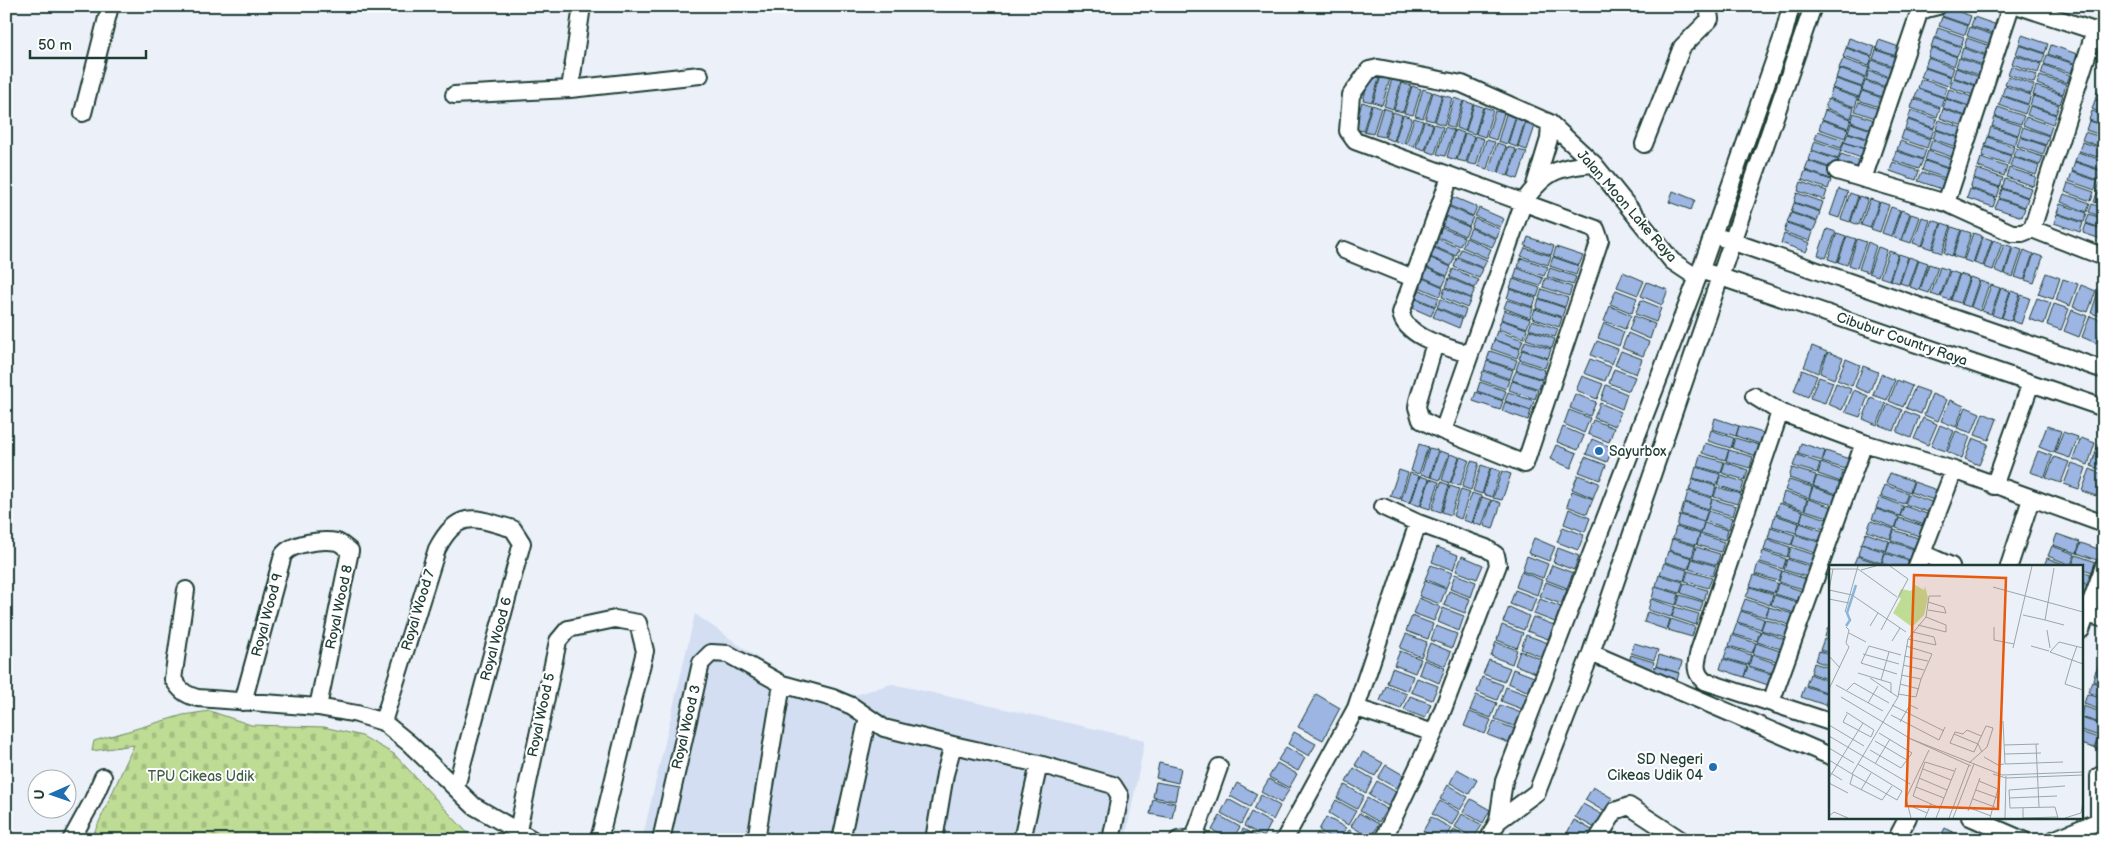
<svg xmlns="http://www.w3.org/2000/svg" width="2110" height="846" viewBox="0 0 2110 846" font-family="'Balsamiq Sans',sans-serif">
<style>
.built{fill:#d3def2}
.cemetery{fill:url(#cemetery-stones);stroke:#6e8c64}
.building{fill:#9cb5e2;stroke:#1f3d34}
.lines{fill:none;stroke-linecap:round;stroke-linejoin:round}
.minor-casing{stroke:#1f3d34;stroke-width:20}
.minor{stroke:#fff;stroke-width:16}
.poi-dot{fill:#1f6fb2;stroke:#fff;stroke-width:2}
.labels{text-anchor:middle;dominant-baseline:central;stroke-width:4;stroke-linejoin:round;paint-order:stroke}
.street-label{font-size:14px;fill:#1f3d34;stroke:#fff}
.poi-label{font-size:14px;fill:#1f3d34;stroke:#fff;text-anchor:start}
.park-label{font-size:14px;fill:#3f5d47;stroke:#fff}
.inset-river{fill:none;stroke:#88b5dc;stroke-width:2.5}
.inset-road{fill:none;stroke:#99a8aa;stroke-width:1}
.view{fill:#e8590c;fill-opacity:0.15;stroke:#e8590c;stroke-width:2.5}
.inset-edge{fill:none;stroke:#1f3d34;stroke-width:2.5}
</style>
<defs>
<pattern id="cemetery-stones" width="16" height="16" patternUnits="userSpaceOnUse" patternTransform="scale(1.25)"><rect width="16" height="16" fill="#bedc94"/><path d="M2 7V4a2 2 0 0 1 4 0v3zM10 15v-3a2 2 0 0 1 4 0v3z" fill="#a3be80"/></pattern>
</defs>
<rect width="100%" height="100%" fill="#ebf0f9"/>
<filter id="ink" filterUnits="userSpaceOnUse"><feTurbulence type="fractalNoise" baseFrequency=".02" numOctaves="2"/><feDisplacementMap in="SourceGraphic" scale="10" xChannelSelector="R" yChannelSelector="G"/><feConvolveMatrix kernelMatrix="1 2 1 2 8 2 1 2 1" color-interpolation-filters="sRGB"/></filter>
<g filter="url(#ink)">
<path class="built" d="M695,614L782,675L855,695L892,684L1145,740L1125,840H642Z
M1974,825L2009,840H1966Z"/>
<path class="cemetery" d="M210,711L251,725L324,727L362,736L394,754L474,840H104L94,833L134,745L92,751L94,741L183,715Z"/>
<path class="building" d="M1945,7L1971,16L1968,25L1942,16Z
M1942,17L1968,26L1965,35L1939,26Z
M1974,17L2000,26L1997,35L1971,26Z
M1970,27L1996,36L1993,45L1967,36Z
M1938,28L1964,37L1961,46L1935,37Z
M2022,35L2048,44L2045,53L2019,44Z
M1849,38L1875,47L1872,56L1846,47Z
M1934,38L1961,47L1957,56L1931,47Z
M1967,38L1993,47L1990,56L1964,47Z
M1879,40L1905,49L1902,58L1876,49Z
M2019,45L2045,54L2042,63L2016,54Z
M2051,45L2077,54L2074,63L2048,54Z
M1846,48L1872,57L1869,66L1843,57Z
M1931,48L1957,57L1954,66L1928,57Z
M1963,48L1989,57L1986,66L1960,57Z
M1876,50L1902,59L1899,68L1873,59Z
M2015,55L2041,64L2038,73L2012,64Z
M2047,55L2074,64L2071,73L2044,64Z
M1928,58L1954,68L1951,76L1925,67Z
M1959,58L1985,67L1982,76L1956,67Z
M1843,59L1869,68L1866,77L1839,68Z
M1872,60L1898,69L1895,79L1869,69Z
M2044,65L2070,75L2067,83L2041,74Z
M2011,66L2037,75L2034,83L2008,74Z
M1925,68L1951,77L1948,86L1921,77Z
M1956,68L1982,78L1979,86L1953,77Z
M1839,69L1865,78L1862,87L1836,78Z
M1869,71L1895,80L1892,89L1866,80Z
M1371,73L1380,76L1372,102L1363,100Z
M1381,76L1390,79L1382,105L1373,102Z
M2008,76L2034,85L2031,94L2005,84Z
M2040,76L2066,84L2063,94L2037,84Z
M1953,78L1979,87L1976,96L1950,87Z
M1392,79L1401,82L1393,109L1384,106Z
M1836,79L1862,88L1859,97L1832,88Z
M1921,79L1947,88L1944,97L1918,88Z
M2102,80L2104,81V91L2099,89Z
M1865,81L1891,90L1888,99L1862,90Z
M1402,83L1411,86L1403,112L1394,110Z
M1412,86L1421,89L1413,115L1404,113Z
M2005,86L2031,95L2028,104L2002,95Z
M2036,86L2063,95L2060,104L2033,95Z
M1423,89L1432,92L1423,118L1415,116Z
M1832,89L1858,98L1855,107L1829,98Z
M1918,89L1944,98L1941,107L1915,98Z
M1949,89L1975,98L1972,107L1946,98Z
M2098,90L2104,92V102L2095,99Z
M1862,91L1888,100L1885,109L1858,100Z
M1433,92L1442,95L1434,121L1425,119Z
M1443,95L1452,98L1444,125L1435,122Z
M2002,96L2028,105L2025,114L1999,105Z
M2033,96L2059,105L2056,114L2030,105Z
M1454,98L1463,101L1454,128L1446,125Z
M1828,99L1854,108L1851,118L1825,108Z
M1914,99L1940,108L1937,117L1911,108Z
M1946,99L1972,108L1969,117L1943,108Z
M2095,100L2104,103V114L2092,109Z
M1464,101L1473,104L1465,131L1456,128Z
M1362,102L1371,105L1363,131L1354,129Z
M1859,102L1884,111L1881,120L1855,111Z
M1474,104L1483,107L1475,134L1466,131Z
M1372,105L1381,108L1373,134L1364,132Z
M2030,106L2056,115L2053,124L2027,115Z
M1484,107L1493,110L1485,137L1476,134Z
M1998,107L2024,116L2021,124L1995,116Z
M1383,108L1392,111L1384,137L1375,135Z
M1943,109L1969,118L1966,127L1940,118Z
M1825,110L1851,119L1848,128L1822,119Z
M1911,110L1937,119L1934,128L1908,119Z
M1495,111L1504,113L1496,140L1487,137Z
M2092,111L2104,115V125L2089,120Z
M1393,112L1402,115L1394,141L1385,138Z
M1854,113L1880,122L1877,131L1851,122Z
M1506,114L1515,118L1507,144L1498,141Z
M1403,115L1412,118L1404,144L1395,141Z
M1995,117L2021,126L2018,135L1992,126Z
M2026,117L2052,126L2049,135L2023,125Z
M1414,118L1423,121L1414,147L1406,144Z
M1516,118L1525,121L1517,147L1508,144Z
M1822,120L1848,129L1845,138L1819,129Z
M1908,120L1934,129L1931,138L1905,129Z
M1939,120L1965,129L1962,138L1936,129Z
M1424,121L1433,124L1425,150L1416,147Z
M1526,121L1536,123L1527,150L1518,147Z
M2089,121L2104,126V136L2086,130Z
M1851,123L1877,132L1874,141L1848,132Z
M1434,124L1443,127L1435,154L1426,151Z
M1445,127L1454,130L1445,156L1437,154Z
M1991,127L2018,136L2015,145L1988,136Z
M2023,127L2049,136L2046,145L2020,136Z
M1455,130L1464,133L1456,160L1447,157Z
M1904,130L1930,139L1927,148L1901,139Z
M1936,130L1962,139L1959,148L1933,139Z
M1818,131L1844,140L1841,148L1815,139Z
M2085,132L2104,138V148L2082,140Z
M1465,133L1474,136L1466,162L1457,160Z
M1848,133L1874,142L1871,151L1844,142Z
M1475,136L1484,139L1476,165L1467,163Z
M1988,137L2014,147L2011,155L1985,146Z
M2020,137L2046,146L2043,155L2017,146Z
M1486,140L1495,142L1487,169L1478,166Z
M1932,140L1958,150L1955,158L1929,149Z
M1815,141L1841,150L1838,159L1812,150Z
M1900,141L1926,150L1923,159L1897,150Z
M1844,142L1870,151L1867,160L1841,151Z
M2082,142L2104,149V159L2079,151Z
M1497,143L1506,146L1498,173L1489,170Z
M1507,147L1516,149L1508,176L1499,173Z
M1985,147L2011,156L2008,165L1982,156Z
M2016,148L2043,157L2040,165L2013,156Z
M1517,150L1527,152L1518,179L1509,176Z
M1811,151L1838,160L1835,169L1808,160Z
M1896,151L1923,160L1919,169L1893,160Z
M1928,151L1954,160L1951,169L1925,160Z
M2078,152L2104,161L2101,170L2075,161Z
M1841,154L1867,163L1864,172L1838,162Z
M2013,157L2039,166L2036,175L2010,166Z
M1981,158L2007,167L2004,176L1978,167Z
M1808,161L1834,170L1831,179L1805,170Z
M1925,161L1951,170L1948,179L1922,170Z
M1893,162L1919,171L1916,180L1890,171Z
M2075,162L2101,171L2098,180L2072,171Z
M2009,168L2036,177L2033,186L2006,177Z
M1977,169L2003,178L2000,187L1974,178Z
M1805,171L1831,180L1828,189L1802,180Z
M1922,172L1948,181L1945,190L1918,181Z
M2072,172L2098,181L2095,190L2069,181Z
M1973,179L2000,188L1997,197L1970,188Z
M2005,179L2031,188L2028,197L2002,188Z
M1801,182L1827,191L1824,200L1798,191Z
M2100,182L2104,183V193L2097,191Z
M2068,183L2094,192L2091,201L2065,192Z
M1839,189L1848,192L1839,218L1830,215Z
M1970,189L1996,198L1993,207L1967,198Z
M2002,189L2028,198L2025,207L1999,198Z
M1673,191L1695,200L1691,210L1669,202Z
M1797,193L1823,202L1820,211L1794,202Z
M1850,193L1858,196L1850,222L1841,219Z
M2097,193L2104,195V205L2094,202Z
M2064,194L2090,203L2087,212L2061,202Z
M1451,196L1477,207L1473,216L1448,205Z
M1859,196L1868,199L1859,225L1851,222Z
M1870,199L1879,202L1870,228L1861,225Z
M1999,199L2025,208L2022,217L1995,208Z
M1880,202L1889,205L1880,232L1871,229Z
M1794,203L1820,212L1817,221L1791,212Z
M2060,204L2087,213L2084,222L2057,213Z
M2092,204L2104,208V218L2089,212Z
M1447,206L1473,217L1469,226L1444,215Z
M1891,207L1900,210L1891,236L1882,233Z
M1479,208L1504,219L1500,227L1475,216Z
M1901,210L1910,213L1901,240L1892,237Z
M1791,213L1817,222L1813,231L1787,222Z
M1911,214L1920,217L1911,243L1902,240Z
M2057,214L2083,223L2080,232L2054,223Z
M2089,214L2104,219V229L2086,223Z
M1443,216L1469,227L1465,236L1440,225Z
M1922,217L1930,220L1922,246L1913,243Z
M1475,218L1500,229L1497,238L1471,227Z
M1932,220L1941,223L1932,249L1923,246Z
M1787,223L1813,232L1810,241L1784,232Z
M1942,223L1951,226L1942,253L1933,250Z
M2086,224L2104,230V240L2083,233Z
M1438,226L1464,237L1460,246L1434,235Z
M1952,227L1961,230L1952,256L1944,253Z
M1471,228L1496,239L1492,247L1467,237Z
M1827,229L1836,232L1826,258L1818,255Z
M1962,230L1971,233L1963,259L1953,256Z
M1837,233L1846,236L1837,262L1828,259Z
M1973,233L1982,236L1973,263L1964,260Z
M1784,234L1810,243L1806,252L1781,243Z
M1847,236L1856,239L1847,265L1838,262Z
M1434,237L1459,248L1456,256L1430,245Z
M1528,237L1554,246L1551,255L1525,246Z
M1983,237L1992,240L1983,266L1974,263Z
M1466,238L1491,249L1487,258L1462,247Z
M1857,239L1866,242L1857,268L1849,265Z
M1993,240L2002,243L1993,270L1984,267Z
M1868,242L1876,246L1868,272L1859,269Z
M2004,244L2012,247L2004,274L1995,270Z
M1430,246L1455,257L1451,266L1426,255Z
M1556,247L1583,256L1579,265L1553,256Z
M1878,247L1887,250L1878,276L1869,273Z
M2013,247L2022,250L2013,277L2005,274Z
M1525,248L1551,256L1548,265L1521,256Z
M1461,249L1487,260L1483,268L1458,257Z
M2024,250L2033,254L2024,280L2015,277Z
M1889,251L1898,254L1889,280L1880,277Z
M1899,254L1908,257L1899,283L1890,280Z
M2034,254L2043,257L2034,283L2025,280Z
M1426,256L1451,267L1447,276L1422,265Z
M1553,257L1579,266L1576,275L1550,266Z
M1909,257L1918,260L1909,286L1900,283Z
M1457,258L1483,269L1479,278L1454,267Z
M1521,258L1548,267L1544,276L1518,267Z
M1919,260L1928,263L1919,290L1910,287Z
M1929,264L1938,267L1929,293L1920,290Z
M1422,266L1447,277L1443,286L1418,275Z
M1940,267L1949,270L1940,297L1931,294Z
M1517,268L1543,278L1540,286L1514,278Z
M1550,268L1576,277L1573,285L1547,277Z
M1453,269L1479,280L1475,288L1450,277Z
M1950,271L1959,274L1950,300L1941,297Z
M1623,272L1644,281L1638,295L1617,287Z
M2046,273L2060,278L2053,299L2038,294Z
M1960,274L1969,277L1960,303L1951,300Z
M1418,276L1443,287L1440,296L1414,285Z
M1970,277L1979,280L1970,307L1961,304Z
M1449,278L1475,289L1471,298L1446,287Z
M1545,278L1572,287L1569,296L1543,287Z
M1513,279L1540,288L1537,297L1510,288Z
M2063,279L2078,284L2070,306L2056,300Z
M1980,281L1989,284L1980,311L1971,307Z
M1647,282L1668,290L1662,305L1641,296Z
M1991,285L2000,288L1991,314L1982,311Z
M2081,285L2096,291L2088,312L2073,307Z
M1413,287L1439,298L1435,306L1410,295Z
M1445,288L1471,299L1467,308L1442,297Z
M2001,288L2010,291L2001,318L1992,315Z
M1510,289L1536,298L1533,307L1507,298Z
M1542,289L1568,298L1565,307L1539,298Z
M1616,290L1637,298L1632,313L1610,304Z
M2011,291L2020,294L2011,321L2002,318Z
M2098,292L2104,293V317L2091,313Z
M2021,295L2030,298L2021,324L2012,321Z
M1409,296L1435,307L1431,316L1406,305Z
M2037,298L2051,303L2044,324L2029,319Z
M1441,299L1466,310L1463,318L1437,307Z
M1539,299L1565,308L1562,317L1536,308Z
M1507,300L1533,308L1530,318L1504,308Z
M1641,300L1661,308L1656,322L1635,314Z
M2054,304L2069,309L2061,330L2047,325Z
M1610,306L1631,315L1625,329L1604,321Z
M1437,308L1462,319L1459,328L1433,317Z
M1535,309L1562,318L1559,327L1532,318Z
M1504,310L1530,319L1527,328L1501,319Z
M2072,310L2087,316L2079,337L2064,331Z
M1634,316L1655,324L1650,339L1629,330Z
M2090,316L2104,321L2096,343L2082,337Z
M1501,320L1527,329L1524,338L1498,329Z
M1532,320L1558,329L1555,337L1529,329Z
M1604,323L1624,332L1619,346L1598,338Z
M2104,328V345L2098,343Z
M1529,330L1555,339L1552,348L1526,339Z
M1497,331L1523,340L1520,348L1494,340Z
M1628,333L1649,342L1643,356L1622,348Z
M1494,340L1520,349L1517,358L1491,349Z
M1525,341L1551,349L1548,358L1522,349Z
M1597,341L1618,349L1612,364L1591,355Z
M1812,346L1827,352L1818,373L1804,367Z
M1522,350L1548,359L1545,368L1519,359Z
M1490,351L1517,360L1514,369L1487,360Z
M1621,351L1642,359L1636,374L1615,365Z
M1828,352L1843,358L1834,379L1820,373Z
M1590,359L1611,367L1605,381L1584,373Z
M1846,359L1860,365L1852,386L1837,380Z
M1487,361L1513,370L1510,379L1484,370Z
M1519,361L1545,370L1542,379L1516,370Z
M1863,366L1878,372L1869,393L1855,387Z
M1614,369L1635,377L1629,391L1609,383Z
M1802,370L1817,376L1808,397L1794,391Z
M1483,371L1509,380L1506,389L1480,380Z
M1516,371L1542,380L1539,389L1512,380Z
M1881,374L1895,380L1887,400L1873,395Z
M1582,376L1603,384L1597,399L1576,390Z
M1819,377L1833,382L1825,403L1810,398Z
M1897,380L1912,386L1903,407L1889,401Z
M1512,381L1538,390L1535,399L1509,390Z
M1480,382L1506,391L1503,400L1477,391Z
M1836,383L1851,389L1842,410L1828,404Z
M1606,385L1627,394L1622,409L1601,400Z
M1915,387L1929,392L1921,414L1906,408Z
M1854,390L1868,396L1860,417L1845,412Z
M1476,392L1503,401L1500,410L1473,401Z
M1508,392L1534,401L1531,410L1505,401Z
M1575,394L1596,402L1590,416L1570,408Z
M1932,394L1947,400L1938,421L1924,415Z
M1871,398L1886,404L1877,425L1863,419Z
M1950,400L1964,406L1956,427L1941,421Z
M1505,402L1531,411L1528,420L1502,411Z
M1600,403L1621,412L1615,426L1594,418Z
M1888,404L1902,410L1894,431L1879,425Z
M1966,407L1980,413L1972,433L1957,428Z
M1569,410L1590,418L1584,433L1564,424Z
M1905,411L1919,417L1911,438L1897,432Z
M1983,413L1997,419L1989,440L1975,435Z
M1715,418L1739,426L1736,436L1712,429Z
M1923,418L1937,424L1928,445L1914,439Z
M1593,420L1614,428L1609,442L1588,434Z
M1940,425L1954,431L1946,451L1931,446Z
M1739,426L1763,433L1760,444L1736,436Z
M2047,426L2061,431L2054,453L2039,447Z
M1563,427L1584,436L1578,450L1557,442Z
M1711,430L1734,438L1731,448L1708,441Z
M1956,431L1970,437L1962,458L1947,452Z
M2063,432L2078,437L2070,458L2055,453Z
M1735,438L1759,445L1756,456L1732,448Z
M1973,438L1988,444L1979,465L1965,459Z
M2081,438L2095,443L2088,465L2073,459Z
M1592,439L1613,448L1607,462L1586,454Z
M1705,443L1729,450L1725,460L1702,453Z
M1801,443L1825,451L1822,461L1798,454Z
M1419,444L1428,447L1419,474L1411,471Z
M1556,445L1577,453L1571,468L1550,459Z
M2098,445L2104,447V471L2091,466Z
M1429,448L1438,450L1430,477L1421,474Z
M1729,450L1753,457L1750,468L1726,461Z
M1439,451L1449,454L1440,480L1431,477Z
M1826,451L1849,459L1846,469L1822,462Z
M2038,451L2052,456L2045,477L2030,472Z
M1450,454L1459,457L1450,483L1442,480Z
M1700,455L1724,462L1721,473L1697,466Z
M1797,455L1820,463L1817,473L1793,466Z
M1460,457L1469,460L1460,486L1451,483Z
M1585,457L1606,465L1600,480L1579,472Z
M2054,457L2069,462L2061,483L2046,478Z
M1471,461L1479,463L1471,490L1462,487Z
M1725,462L1748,470L1745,480L1722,473Z
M1821,463L1844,471L1841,482L1818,474Z
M2072,463L2086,468L2079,489L2064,484Z
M1481,465L1490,468L1482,494L1473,491Z
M1696,467L1720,474L1717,485L1693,478Z
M1491,468L1500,471L1492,497L1483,494Z
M1792,468L1816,475L1813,486L1789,478Z
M2090,469L2104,475L2096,496L2082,491Z
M1399,470L1408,473L1400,499L1390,496Z
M1502,471L1511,474L1502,500L1493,498Z
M1410,473L1419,476L1410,503L1401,500Z
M1890,473L1913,481L1910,492L1886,483Z
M1578,475L1599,483L1593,498L1572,489Z
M1721,475L1744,482L1741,493L1717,485Z
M1420,476L1429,479L1420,506L1411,503Z
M1817,476L1840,483L1837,494L1813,486Z
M1430,479L1439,482L1430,509L1421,506Z
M1693,479L1716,486L1713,497L1689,490Z
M1789,480L1812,487L1809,498L1785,490Z
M1441,482L1449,485L1441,512L1432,509Z
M1914,482L1937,490L1934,500L1910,492Z
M1885,485L1908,493L1904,504L1881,496Z
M1450,486L1459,489L1451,515L1442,512Z
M1717,487L1741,494L1737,504L1714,497Z
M1813,487L1836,495L1833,505L1809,498Z
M2104,487V499L2100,498Z
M1461,489L1470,492L1461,519L1453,516Z
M1572,491L1593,499L1587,514L1567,506Z
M1688,491L1712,498L1709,509L1685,502Z
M1784,492L1807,499L1804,510L1781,502Z
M1472,493L1481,496L1472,523L1463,520Z
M1909,494L1932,502L1928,512L1905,504Z
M1482,497L1491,500L1482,526L1473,523Z
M1880,497L1903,506L1900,516L1876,508Z
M1712,499L1736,506L1733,516L1709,509Z
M1808,499L1832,507L1828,517L1805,510Z
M1492,500L1501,503L1493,529L1484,526Z
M1684,503L1708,510L1704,521L1681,514Z
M1779,503L1803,511L1800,522L1776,514Z
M1904,506L1927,514L1924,525L1900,516Z
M1569,509L1590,518L1585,532L1564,524Z
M1876,509L1899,517L1895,528L1872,519Z
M1708,511L1732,518L1729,529L1705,521Z
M1803,511L1827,519L1824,529L1800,522Z
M1680,515L1704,522L1701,533L1677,526Z
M1775,515L1799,523L1796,533L1772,526Z
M1899,518L1923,526L1919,536L1896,528Z
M1871,521L1894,529L1890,539L1867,531Z
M1704,523L1728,530L1725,540L1701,533Z
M1800,523L1823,531L1820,541L1796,534Z
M1563,527L1584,535L1578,550L1557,542Z
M1676,527L1700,534L1696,545L1673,538Z
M1771,527L1795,535L1791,545L1768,538Z
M1894,530L1918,538L1914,548L1891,540Z
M1866,533L1889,541L1886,551L1862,543Z
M1700,534L1724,542L1721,552L1697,545Z
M2057,534L2080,542L2077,553L2053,545Z
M1795,535L1819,542L1815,553L1792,545Z
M1534,538L1555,547L1549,561L1528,553Z
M1672,539L1695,546L1692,557L1669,550Z
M1767,539L1790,547L1787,557L1764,550Z
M1890,541L1913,549L1910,560L1886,552Z
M2081,543L2104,551L2100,561L2077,553Z
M1861,544L1885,552L1881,563L1858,555Z
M2052,546L2075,554L2071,565L2048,556Z
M1437,547L1458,555L1453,570L1432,562Z
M1696,547L1720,554L1717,565L1693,558Z
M1791,547L1815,555L1811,565L1788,558Z
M1558,548L1579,556L1574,570L1553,562Z
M1668,551L1692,558L1688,569L1665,562Z
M1763,551L1786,559L1783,569L1760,562Z
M1885,553L1909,561L1907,566H1889L1882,563Z
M2076,555L2099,563L2095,573L2081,568V566L2072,565Z
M1462,556L1483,565L1477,579L1456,571Z
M1527,556L1548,564L1543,578L1522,571Z
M1857,556L1880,564L1879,566H1853Z
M2047,558L2069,566H2044Z
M1692,559L1716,566L1713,576L1689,569Z
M1787,559L1811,567L1807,577L1784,570Z
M1664,563L1687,570L1684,581L1660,574Z
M1758,563L1782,571L1778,581L1755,574Z
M1431,565L1452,573L1446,588L1425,579Z
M1552,565L1573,573L1567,588L1546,580Z
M1688,571L1712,578L1708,588L1685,581Z
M1782,571L1806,579L1803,589L1779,582Z
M2081,571L2094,575L2090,586L2081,582Z
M1521,572L1542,580L1537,595L1516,587Z
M1455,574L1476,582L1471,597L1450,589Z
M1659,575L1683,582L1680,593L1656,586Z
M1754,575L1777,583L1774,593L1750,586Z
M1425,581L1446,589L1440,604L1419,596Z
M1546,582L1567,590L1561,604L1540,596Z
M1684,583L1707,590L1704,601L1681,593Z
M1778,583L1802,591L1798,601L1775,594Z
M2081,584L2090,587L2086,597L2081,596Z
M1655,587L1679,594L1676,605L1652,598Z
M1750,587L1773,594L1770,605L1746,597Z
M1515,590L1536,598L1531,612L1510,604Z
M1449,591L1470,599L1465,613L1444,605Z
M1680,595L1703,602L1700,612L1677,605Z
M1774,595L1797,602L1794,613L1771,605Z
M1419,598L1440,607L1434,621L1413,613Z
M1540,599L1561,607L1555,622L1534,614Z
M1651,599L1675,607L1671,617L1648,610Z
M1745,599L1769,607L1765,617L1741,610Z
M1509,607L1529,616L1524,630L1503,622Z
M1675,607L1699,614L1696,625L1672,617Z
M1769,607L1793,614L1789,625L1766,617Z
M1443,608L1464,616L1459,631L1438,622Z
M1741,611L1764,619L1761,629L1737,622Z
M1647,612L1670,619L1667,630L1644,622Z
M1412,616L1433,624L1428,639L1406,631Z
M1533,617L1554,625L1548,639L1527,631Z
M1671,619L1695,627L1692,637L1668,630Z
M1765,619L1788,627L1785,637L1761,630Z
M1737,623L1760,631L1757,641L1733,634Z
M1502,625L1523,633L1517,648L1497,640Z
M1436,626L1457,634L1452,648L1431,640Z
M1828,627L1830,628V639L1825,637Z
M1761,631L1784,639L1781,649L1757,642Z
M1406,634L1427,642L1421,657L1400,648Z
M1526,635L1548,643L1542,657L1521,649Z
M1732,635L1756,643L1752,653L1729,646Z
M1824,639L1830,641V653L1820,650Z
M1496,642L1517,650L1512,664L1491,656Z
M1430,643L1451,652L1445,666L1424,658Z
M1634,643L1658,650L1654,660L1631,653Z
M1756,643L1780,651L1776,661L1753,654Z
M1728,647L1751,655L1748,665L1724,658Z
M1400,651L1421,659L1415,673L1394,665Z
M1520,651L1541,659L1536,673L1515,665Z
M1819,651L1830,655V666L1816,661Z
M1631,655L1654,662L1651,673L1628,665Z
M1659,655L1682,662L1679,673L1656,666Z
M1752,655L1775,663L1772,673L1749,666Z
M2101,658L2104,659V671L2097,669Z
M1723,659L1747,666L1744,677L1720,669Z
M1424,660L1445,668L1439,683L1419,674Z
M1489,660L1510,668L1504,682L1483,674Z
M1814,663L1830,668V680L1811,673Z
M1655,666L1679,673L1676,684L1652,677Z
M1748,667L1771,674L1768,685L1744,677Z
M1392,668L1413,676L1408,691L1387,683Z
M1513,669L1534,677L1529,692L1508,683Z
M2096,670L2104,673V684L2093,681Z
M1810,674L1830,682L1829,693L1806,685Z
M1482,677L1503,685L1497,700L1477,692Z
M1417,678L1438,686L1432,700L1411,692Z
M2092,682L2104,686V698L2088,692Z
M1386,686L1407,694L1401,709L1380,701Z
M1805,686L1829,694L1825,705L1801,697Z
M1506,687L1528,695L1522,709L1501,701Z
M1316,694L1340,708L1323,740L1298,727Z
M2087,694L2104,699V711L2084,704Z
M1476,695L1497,703L1491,718L1470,710Z
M1829,695H1830V707L1826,705Z
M1410,696L1431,704L1425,718L1404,710Z
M1500,705L1521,713L1516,727L1495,719Z
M2083,706L2104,713L2103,724L2081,717Z
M1470,712L1491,720L1485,734L1464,726Z
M2081,718L2103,725L2099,736L2081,730Z
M1494,721L1515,729L1509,743L1488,735Z
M2103,726H2104V738L2100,736Z
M1294,732L1316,744L1309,756L1288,744Z
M2081,732L2098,738L2094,748L2081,744Z
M2099,738L2104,740V751L2095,748Z
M1286,747L1305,758L1298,771L1278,760Z
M1363,752L1383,763L1375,776L1355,765Z
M1159,763L1181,768L1178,783L1156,778Z
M1277,763L1297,774L1289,788L1269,777Z
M1386,765L1405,776L1398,789L1378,778Z
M1354,768L1373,779L1366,793L1346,782Z
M1457,769L1477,780L1469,794L1450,783Z
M1269,779L1289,790L1281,803L1261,792Z
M1377,781L1396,792L1388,806L1369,795Z
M1156,782L1178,786L1175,801L1153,797Z
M1237,783L1257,794L1250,807L1230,796Z
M1345,785L1364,796L1357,809L1337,798Z
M1448,785L1468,797L1460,810L1440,799Z
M1593,787L1612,798L1605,812L1585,800Z
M1261,795L1280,806L1273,820L1253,809Z
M1367,798L1387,809L1379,822L1360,811Z
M1153,799L1175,803L1172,818L1150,814Z
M1228,799L1248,810L1241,824L1221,813Z
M1471,799L1490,810L1483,823L1463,812Z
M1336,800L1356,811L1348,825L1329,813Z
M1440,801L1459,812L1452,825L1432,814Z
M1583,804L1603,815L1595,828L1575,817Z
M1251,812L1271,823L1264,837L1244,826Z
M1359,813L1379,824L1371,838L1351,826Z
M1462,814L1482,825L1474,838L1455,827Z
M1220,816L1240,827L1232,840L1212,830Z
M1326,817L1346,828L1339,840H1335L1319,830Z
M1431,817L1451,828L1444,840H1439L1423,831Z
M1574,820L1594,831L1589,840H1577L1567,833Z
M1945,828L1965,839V840H1939Z
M1243,829L1262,839V840H1237Z
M1349,830L1367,840H1343Z
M1454,830L1471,840H1448Z
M1317,833L1329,840H1314Z
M1422,834L1432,840H1418Z
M1636,834L1646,840H1633Z
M1566,835L1574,840H1563Z"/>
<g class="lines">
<defs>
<path id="minor" d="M2019,6L2104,34
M570,89L700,75
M454,95L570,89L582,6
M83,113L110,6
M1644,144L1682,47L1710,19L1708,6
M1837,171L1946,203L2012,233H2022L2032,229L2104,257
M1450,177L1401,313C1405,337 1447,347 1468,354
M1863,179L1919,13L1926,9L1938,6
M1535,185L1549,139L1550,123
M1946,203L2011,6
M2032,229L2095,30
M1722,238L2104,370
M1344,250L1413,278
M1709,273L2104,408
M1435,343L1418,401L1417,407L1421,420L1443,431L1525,464L1600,240L1596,229L1355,141L1348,131L1351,95L1369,70L1378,68L1462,84L1550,123L1594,164L1672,261L1696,277
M1754,396L1780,412L1864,443L1954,470L2104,524
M1780,412L1699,651C1696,664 1694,672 1704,681L1830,722
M1443,431L1524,201C1546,171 1557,167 1594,164
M1994,486L2031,383
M1922,553L1951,566
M1917,566L1954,470
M2009,566L2031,499
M186,590L173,679C180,690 185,695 198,698L318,707L357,714L383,722L410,744L474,806L533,840
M2087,614L2104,619
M2081,630L2104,566
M1591,653L1830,756
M243,702L283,555C291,543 323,539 337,542C341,543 346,548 350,551L318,707
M1771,702L1864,443
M1356,708L1434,733
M383,722L437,549C458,508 476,518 513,529L522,543L456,787
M953,745L1039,764L1113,785L1120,796L1111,840
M1970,817L2023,840
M2099,820V776
M1498,821L1537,792L1591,653L1813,6
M518,830L558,641L568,629L615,619L638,623L645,651L599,840
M71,840L92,802L103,777
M661,840L701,663L711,653L728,654L782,684L833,698L852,706L884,728L953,745L945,774L934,840
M756,840L782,684
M841,840L868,717
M1022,840L1039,764
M1178,840L1194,838
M1198,840L1194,838L1219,767
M1284,840L1356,708L1418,523
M1383,840L1434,733L1498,565L1496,555L1486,548L1418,523L1383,507
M1488,840L1498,821L1504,781L1701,269L1784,33L1791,6
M1597,840L1615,811L1629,806L1681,840
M1896,840L1908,817
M2053,840L2104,819"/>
</defs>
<use href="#minor" class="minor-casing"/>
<use href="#minor" class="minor"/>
</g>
</g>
<g class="poi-dot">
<circle cx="1599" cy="451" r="5"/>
<circle cx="1713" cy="767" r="5"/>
</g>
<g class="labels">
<g class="street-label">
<text transform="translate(1627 206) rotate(49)">Jalan Moon Lake Raya</text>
<text transform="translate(1902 339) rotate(19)">Cibubur Country Raya</text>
<text transform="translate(339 607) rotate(-78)">Royal Wood 8</text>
<text transform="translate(418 610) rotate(-73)">Royal Wood 7</text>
<text transform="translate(267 615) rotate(-75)">Royal Wood 9</text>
<text transform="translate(496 639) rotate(-75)">Royal Wood 6</text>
<text transform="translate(541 715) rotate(-78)">Royal Wood 5</text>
<text transform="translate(686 727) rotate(-77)">Royal Wood 3</text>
</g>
<g class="poi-label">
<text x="1609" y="451">Sayurbox</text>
<text x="1703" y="759" text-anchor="end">SD Negeri<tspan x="1703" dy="16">Cikeas Udik 04</tspan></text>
</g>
<g class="park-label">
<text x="201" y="776">TPU Cikeas Udik</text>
</g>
</g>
<g transform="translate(1829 565)">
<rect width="254" height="254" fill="#ebf0f9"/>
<path d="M86,20L95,25L96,21L99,33L95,50L83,62L64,48L72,34L69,31L72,24L82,26Z" fill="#bedc94"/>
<path class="inset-river" d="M17,61L21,55L18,48L27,20"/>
<path class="inset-road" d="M0,4H29L68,32M32,5L47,1M164,22L254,47M0,25L23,30L77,67M0,25L4,4M0,34L20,38M99,45L117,48L115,42L99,37M16,47L29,1M194,50L216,55L225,3M216,55L235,60M89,60L117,67V60L97,52M41,61L49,48M165,62V75L185,79M52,65L79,14L61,1M218,65L221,83M20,68L37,77M79,74L107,80L105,72L84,67M63,76L71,63M202,81L220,86M248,81L243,95L254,99M184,83L203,1M254,83L230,77L221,87L243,95L236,119L254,125M34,89L70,99M0,91L11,103M75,91L99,96M74,100L95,105M29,108L62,118V128M68,109L32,98L40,81L72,90M72,110L92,114L103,89L77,81M52,115L60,87M71,119L90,124M7,120L54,146M0,124L20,82L17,78L20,65L17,62M18,125L25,118L60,138M69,129L87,132L92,114M12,132L82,174L173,210L254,207M69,132L79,74L97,52L100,31H112M39,138L49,121M63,140L115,166M17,147L45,165L42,172L14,157L18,149M62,150L110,175L116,162M174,156L176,199L234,197M71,157L81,140L89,144M0,160L35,181M125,169L149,179L153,187M134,169L126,167L121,178L145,187L157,161L164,163L158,182L140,198M134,169L138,165L152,171M0,171L81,219M82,174L142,201M46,176L78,195M207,179L210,242M175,180L210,179M0,183L25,198M41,185L72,203L83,188L50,168M176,189L212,188M155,192L169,200L175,199M0,195L23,209L69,132L41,113M46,199L61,174M94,204L122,215M0,207L13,215M23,209L68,235L73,226L29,199M24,209L21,219L53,235L63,221M164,209L177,213L254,210M0,213L34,158M90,213L118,225M150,216L169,224L161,253M0,218L19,228M87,222L115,233M32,225L42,208M147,225L169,233M180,233L228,231M144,234L166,242M84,242L98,248M111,243L84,231L96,197L125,206M141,243L162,251M194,243V253L229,252M139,246L151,213M0,251L5,247L19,253M82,253L77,233L100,185M96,253L102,239M107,253L127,203M120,253L140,200M124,253L145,199M176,253L177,211M229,253L226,242L181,243L180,225L236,221M236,253L252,248L254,237"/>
<path class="view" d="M85,10L177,13L169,244L77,241Z"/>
<rect width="254" height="254" class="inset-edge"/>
</g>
<rect width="2110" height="846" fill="none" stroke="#fff" stroke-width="25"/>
<rect x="12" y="12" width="2085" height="821" fill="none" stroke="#1f3d34" stroke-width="2" filter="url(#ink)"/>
<g transform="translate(52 794) rotate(268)"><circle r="24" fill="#ffffff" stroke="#a5b1ae"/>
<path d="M0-4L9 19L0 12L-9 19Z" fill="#1f6fb2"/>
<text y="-8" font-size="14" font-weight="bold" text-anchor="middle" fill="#1f3d34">U</text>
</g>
<path d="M30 50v8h116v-8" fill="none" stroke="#1f3d34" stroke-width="2.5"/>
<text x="38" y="50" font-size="15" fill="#1f3d34" stroke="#ffffff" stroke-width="4" paint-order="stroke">50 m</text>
</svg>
